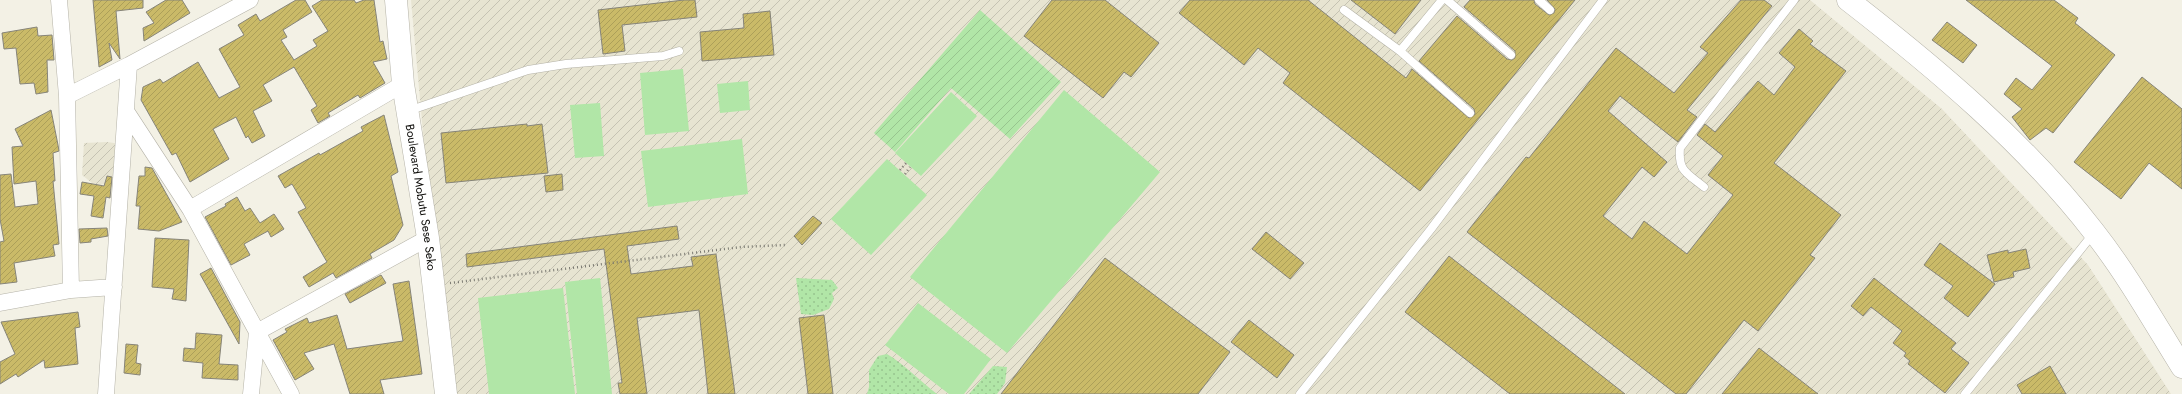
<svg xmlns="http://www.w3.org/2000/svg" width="2182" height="394" viewBox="0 0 2182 394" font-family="Jost,sans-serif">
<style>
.industrial{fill:url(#industrial-furrows)}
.grass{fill:url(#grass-dots)}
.park{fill:#b1e6a7}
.garden{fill:url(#garden-furrows)}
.building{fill:url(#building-hatch);stroke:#868479}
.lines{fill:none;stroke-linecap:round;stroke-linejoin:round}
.lane-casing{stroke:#b4b2a7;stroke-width:9}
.street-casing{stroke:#b4b2a7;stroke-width:17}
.secondary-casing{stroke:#b4b2a7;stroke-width:23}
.path{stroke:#7a7971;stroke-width:2.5;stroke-dasharray:1 3;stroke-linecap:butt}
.lane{stroke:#fff;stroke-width:8}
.street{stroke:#fff;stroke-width:16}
.secondary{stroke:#fff;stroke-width:22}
.labels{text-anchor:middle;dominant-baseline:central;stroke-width:3;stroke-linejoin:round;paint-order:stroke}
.street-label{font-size:12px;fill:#0d0c09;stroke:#fff}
</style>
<defs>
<pattern id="industrial-furrows" width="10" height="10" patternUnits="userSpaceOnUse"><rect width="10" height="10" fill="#e7e4d1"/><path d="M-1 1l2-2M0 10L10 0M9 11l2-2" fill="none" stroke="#c5c2b2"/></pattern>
<pattern id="grass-dots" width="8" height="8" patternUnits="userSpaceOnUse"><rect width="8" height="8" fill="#b1e6a7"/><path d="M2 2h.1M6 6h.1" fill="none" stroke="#97c48e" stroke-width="1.8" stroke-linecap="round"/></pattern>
<pattern id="garden-furrows" width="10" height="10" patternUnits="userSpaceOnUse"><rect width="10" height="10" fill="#b1e6a7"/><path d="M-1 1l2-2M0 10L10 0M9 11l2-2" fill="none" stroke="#97c48e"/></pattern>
<pattern id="building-hatch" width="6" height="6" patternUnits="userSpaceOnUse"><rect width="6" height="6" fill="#caba68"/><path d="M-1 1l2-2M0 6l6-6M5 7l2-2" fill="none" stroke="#ac9f59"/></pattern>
</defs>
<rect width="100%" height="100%" fill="#f3f1e5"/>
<path class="industrial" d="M411,0H1810L1942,109L2088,265L2171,394H454L428,187Z
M107,142L121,144L116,177L106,176L104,184L100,185L92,183L82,175L84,143Z"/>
<path class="grass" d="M796,278L832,280L838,288L832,293L834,299L829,309L813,315L801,314Z
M887,354C905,365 920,381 937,394H867L869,387V370L878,356Z
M993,366L1007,367L1005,383L997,394H969Z"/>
<path class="park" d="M683,69L689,131L645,135L640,73Z
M748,81L750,110L720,113L717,84Z
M1064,90L1160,172L1007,353L910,277Z
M951,92L977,116L921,176L895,153Z
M600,103L604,156L575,158L570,105Z
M742,139L748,194L648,207L641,151Z
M887,159L927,195L871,255L831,219Z
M600,278L612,394H577L565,282Z
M563,288L575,394H489L478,298Z
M918,303L991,359L964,394H949L885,345Z"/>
<path class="garden" d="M980,10L1061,82L1010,139L951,88L895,152L874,133Z"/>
<path class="building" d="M93,0H143V8L116,11L120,59L109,43L112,60L99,67Z
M166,0H182L190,13L144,41L143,28L154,23L146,12Z
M296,0H305L312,12L283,30L287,37L281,40L294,60L317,46L313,40L328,31L312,6L322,0H354L356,3L364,0H374L380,42L383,41L387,59L373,62L385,83L360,98L358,95L328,113L330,116L318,123L311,110L317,106L294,67L263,85L272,101L253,111L265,136L252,143L248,136L246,138L236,117L213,129L229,159L190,182L176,153L172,155L141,100L143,87L160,79L163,83L198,62L219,98L240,87L219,49L244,35L238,25L256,14L260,21Z
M684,0H695L697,17L622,25L625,51L603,54L598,10Z
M1052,0H1105L1159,43L1131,77L1124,72L1103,98L1024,36Z
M1190,0H1308L1406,78L1412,69L1469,118L1475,114L1474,109L1419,61L1457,16L1507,59L1512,60L1515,58V51L1464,7L1470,0H1534L1535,4L1549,15L1554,13L1555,9L1547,0H1575L1420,191L1283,83L1290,73L1258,48L1244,65L1179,13Z
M1351,0H1421L1395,34Z
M1741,0H1764L1772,6L1687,110L1697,117L1678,142L1620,96L1608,111L1667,162L1654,177L1642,167L1603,216L1632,239L1644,221L1687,254L1733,195L1708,175L1723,156L1697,135L1705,124L1715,132L1758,81L1774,95L1795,67L1779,53L1799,29L1813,41L1810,44L1846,71L1774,163L1841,215L1810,255L1815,258L1758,331L1744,320L1686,394H1676L1467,232L1526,157L1529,158L1616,48L1674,93L1708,53L1700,47Z
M1966,0H2054L2078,18L2075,23L2115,55L2053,133L2046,128L2030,140L2012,117L2022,109L2004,94L2016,78L2032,90L2052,66Z
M770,11L774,55L702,61L700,32L744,28L743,14Z
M1947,22L1977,45L1963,63L1932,40Z
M37,27L38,36L52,35L54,60H47L48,92L36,94L34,83L20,84L16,48L4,49L2,33Z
M2142,77L2182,109V189L2149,163L2121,199L2074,162Z
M51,110L58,145L59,151L53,153L55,181H53L59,244L53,245L55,256L14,263L17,282L0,284V242L4,241L0,219V175L11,174L15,207L38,204L36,181L14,184L12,147L23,146L15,129Z
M384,115L398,172L391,176L403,225L394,240L370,254L372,258L336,278L333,273L309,287L303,277L327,262L298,212L306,208L292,184L285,188L278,176L319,153L320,155L363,131L361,127Z
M527,124V126L542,124L548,173L446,183L441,133Z
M145,167L152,168L182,222L159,231L138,229L140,206H136L139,176H145Z
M562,174L563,190L546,192L544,176Z
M107,176L112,177L110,198L106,197L103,218L91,216L94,196L80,194L82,182L104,186Z
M237,197L245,211L250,208L260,223L274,214L284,229L271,237L268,231L244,244L250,255L231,265L205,217L226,206L225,204Z
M813,216L822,223L802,245L794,236Z
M677,226L679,239L627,246L631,274L693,266L691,257L716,254L735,394H708L699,310L637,318L647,394H620L618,383H622L604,249L467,267L466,254Z
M107,228L108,236L91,239V242L80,243L79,229Z
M1266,232L1304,263L1290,279L1252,249Z
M155,238L189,240L186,301L172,299L174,289L152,287Z
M1940,243L1995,284L1968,317L1944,298L1953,286L1924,265Z
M2026,249L2030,268L2013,272L2014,277L1994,282L1987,255L2008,250V253Z
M1449,256L1625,394H1510L1405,312Z
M1105,258L1230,352L1198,394H1001Z
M211,268L240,322L239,344L200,274Z
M381,275L386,283L350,303L345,294Z
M1874,278L1956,343L1951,349L1969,363L1945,393L1908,364L1910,361L1904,356L1906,353L1893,343L1902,331L1871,307L1863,316L1851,306Z
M409,281L422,374L380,380L384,394H350L334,344L304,353L314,369L295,380L273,340L287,332L285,329L307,318L309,323L337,315L347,349L403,341L393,284Z
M78,312L80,327L75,328L78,364L45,368L44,360L18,377L16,374L0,384V362L15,354L1,322Z
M824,315L833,394H808L799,318Z
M1249,320L1294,355L1277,378L1231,342Z
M196,333L222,335L219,364L238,365V380L202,378L203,363L183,361L184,348L195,349Z
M126,344L138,345L136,363L141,364L140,375L124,373Z
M1759,348L1818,394H1722Z
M2050,366L2066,394H2022L2017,385Z"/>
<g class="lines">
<defs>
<path id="lane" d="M1447,0L1511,55
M1539,0L1550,10
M1344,10L1400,51L1470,113
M1400,51L1442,0
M408,111L528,70L566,64L663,56L679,51
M1704,187C1687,173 1678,172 1680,148L1794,0
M1300,394L1431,229L1603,0
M1965,394L2093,234"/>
<path id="street" d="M59,0L67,96L71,290
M67,96L129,65L250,0
M126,111L190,209L291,394
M190,209L403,84
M0,303L71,290L114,287
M106,394L129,65
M251,394L257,332L428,238"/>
<g id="secondary">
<path id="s1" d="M396,0L403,84L428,238L446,394"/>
<path d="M1848,0C1937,69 2025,143 2094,232C2127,274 2154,322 2182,367"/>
</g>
</defs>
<use href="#lane" class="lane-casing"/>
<use href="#street" class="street-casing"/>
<use href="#secondary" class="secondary-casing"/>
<path class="path" d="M900,170L906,163
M905,174L910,167
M450,283L741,247L785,245"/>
<use href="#lane" class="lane"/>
<use href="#street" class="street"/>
<use href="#secondary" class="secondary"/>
</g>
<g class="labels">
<g class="street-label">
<text stroke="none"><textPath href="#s1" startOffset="199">Boulevard Mobutu Sese Seko</textPath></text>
</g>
</g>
</svg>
